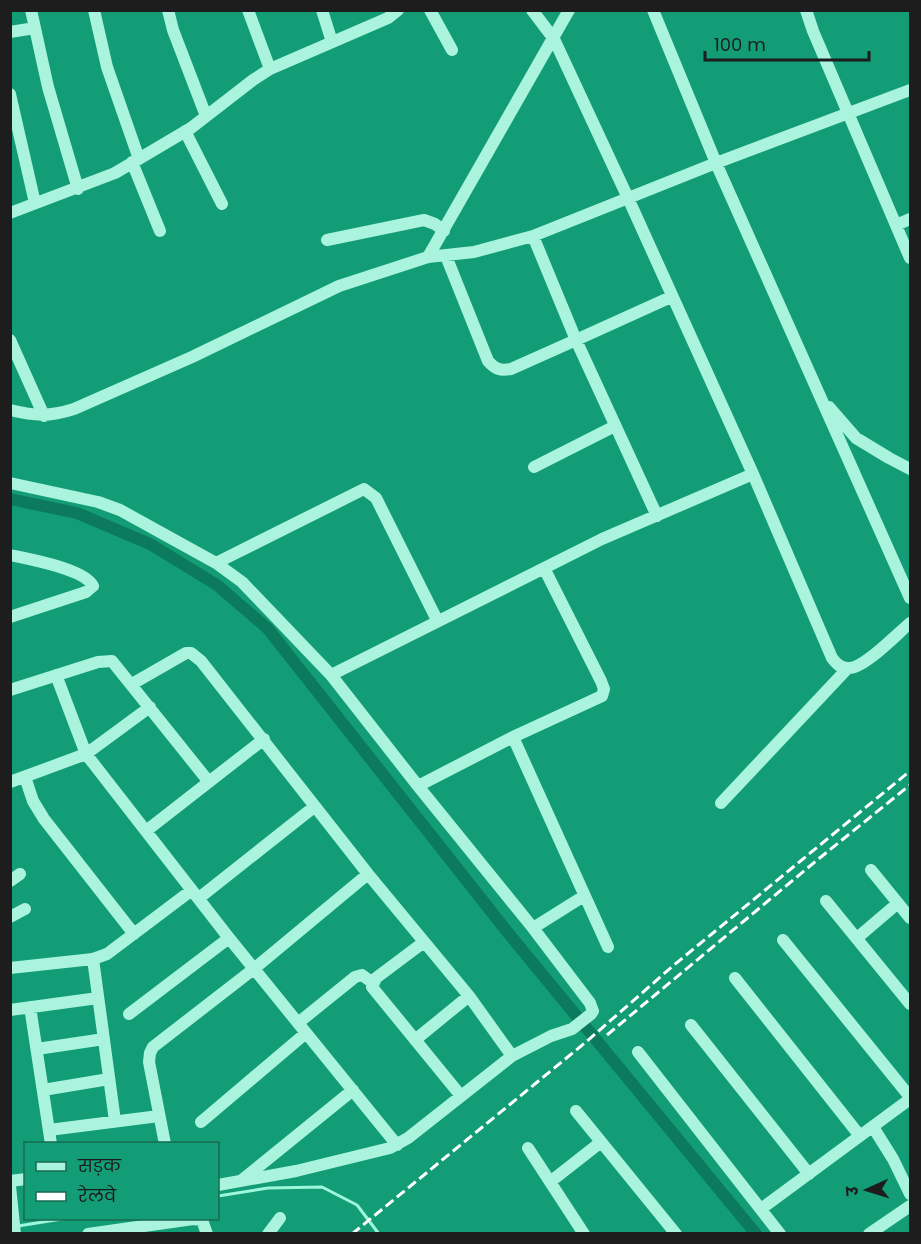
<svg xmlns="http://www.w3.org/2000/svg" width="921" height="1244" viewBox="0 0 921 1244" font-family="Poppins,'Noto Sans Devanagari',sans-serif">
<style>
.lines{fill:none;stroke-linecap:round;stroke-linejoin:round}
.stream{stroke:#9cf7db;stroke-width:3}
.canal{stroke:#0c7a5c;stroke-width:12}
.minor{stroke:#aaf4de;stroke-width:12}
.rail{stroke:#fff;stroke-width:3;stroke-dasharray:10 4.5;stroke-linecap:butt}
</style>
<rect width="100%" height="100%" fill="#139d76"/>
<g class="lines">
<path class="stream" d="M218,1196L268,1188L322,1187L357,1205L379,1234
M18,1226L68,1218"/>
<path class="canal" d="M10,499L77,513L150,544L217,585L268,629L509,934L756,1234"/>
<path class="minor" d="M31,10L48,87L78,189
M94,10L107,67L139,159
M168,10L173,30L206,116
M248,10L270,69
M322,10L332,42
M430,10L452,50
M532,10L554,39L628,198L753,474L832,658C836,663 840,668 848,668C863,670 898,633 910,623
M653,10L716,163L910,598
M806,10L813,31L910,258
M10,32L35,28
M10,94L35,203
M185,131L222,204
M132,162L160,231
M10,213L115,173L191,128L253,80L270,69L388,18L398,10
M896,225L910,219
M533,236L576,340L671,297
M327,240L424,220L435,224L444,231
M446,256L488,361C495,369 500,371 511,369L576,340L657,516
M428,257L569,10
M10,340L44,416
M829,407L856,438L889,458L910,469
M10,410C35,416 49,417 74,409L192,357L339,286L428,257L474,252L533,236L716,163L910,90
M534,467L615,426
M10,483L98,502L120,510L216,563L242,582L331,675L418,786L533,928L590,1003L593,1011L591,1014L572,1029L551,1036L512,1056L408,1138L390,1148L296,1171L218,1185
M10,555C29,559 85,569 93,586L86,592L10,617
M216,563L364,489L376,498L437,620
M56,675L86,754L229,938L397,1145
M331,675L602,539L753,474
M132,684L186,653H191L201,661L368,874L469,996L512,1056
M10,690L98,662L112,661L209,782
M513,737L608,947
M25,777L33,801L44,819L134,934
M10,782L86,754L150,707
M418,786L513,737L602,696L604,689L601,681L544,568
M721,803L847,669
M146,831L264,739
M871,870L910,918
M10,881L20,874
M199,898L314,807
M826,901L910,1004
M10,917L25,909
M533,928L584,896
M857,938L898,903
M783,940L910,1097
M424,942L376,978L372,987L461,1096
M93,959L115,1121
M10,968L93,959L107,954L192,890
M735,978L860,1136
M30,1007L51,1144
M10,1010L98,998
M129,1014L229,938
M298,1023L355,977L362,975L373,983
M691,1025L809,1174
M415,1040L469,996
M37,1049L104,1039
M638,1052L780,1234
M43,1090L109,1079
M576,1111L676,1234
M201,1122L306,1033
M873,1127L893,1159L910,1194
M49,1130L159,1116
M165,1144L149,1062L150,1053L153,1047L255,968L368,874
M528,1148L584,1234
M242,1180L353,1090
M10,1181L26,1179
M550,1182L601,1142
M10,1186L15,1234
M761,1209L910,1099
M88,1234L193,1219L202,1220L207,1234
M268,1234L280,1218
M869,1234L910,1206"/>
<path class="rail" d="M607,1035L816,861L910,785
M352,1234L586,1042L674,965L910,771"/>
</g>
<rect width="921" height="1244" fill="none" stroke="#1d1d1d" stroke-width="24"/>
<rect x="24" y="1142" width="195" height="78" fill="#139d76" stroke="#176a52" stroke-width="1.5"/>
<rect x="36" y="1162" width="30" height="9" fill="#aaf4de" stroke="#176a52" stroke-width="1.5"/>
<text x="78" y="1172" font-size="18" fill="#1d1d1d">सड़क</text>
<rect x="36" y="1192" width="30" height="9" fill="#ffffff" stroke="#176a52" stroke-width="1.5"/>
<text x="78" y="1202" font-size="18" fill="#1d1d1d">रेलवे</text>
<g transform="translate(867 1190) rotate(266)" stroke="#139d76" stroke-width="4.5" paint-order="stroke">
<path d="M0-4.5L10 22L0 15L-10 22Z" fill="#1d1d1d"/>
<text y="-9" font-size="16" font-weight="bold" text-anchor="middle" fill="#1d1d1d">उ</text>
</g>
<path d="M705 51v9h164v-9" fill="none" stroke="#1d1d1d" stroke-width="3"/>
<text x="714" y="51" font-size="18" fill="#1d1d1d" stroke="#139d76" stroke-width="4.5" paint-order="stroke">100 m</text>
</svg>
